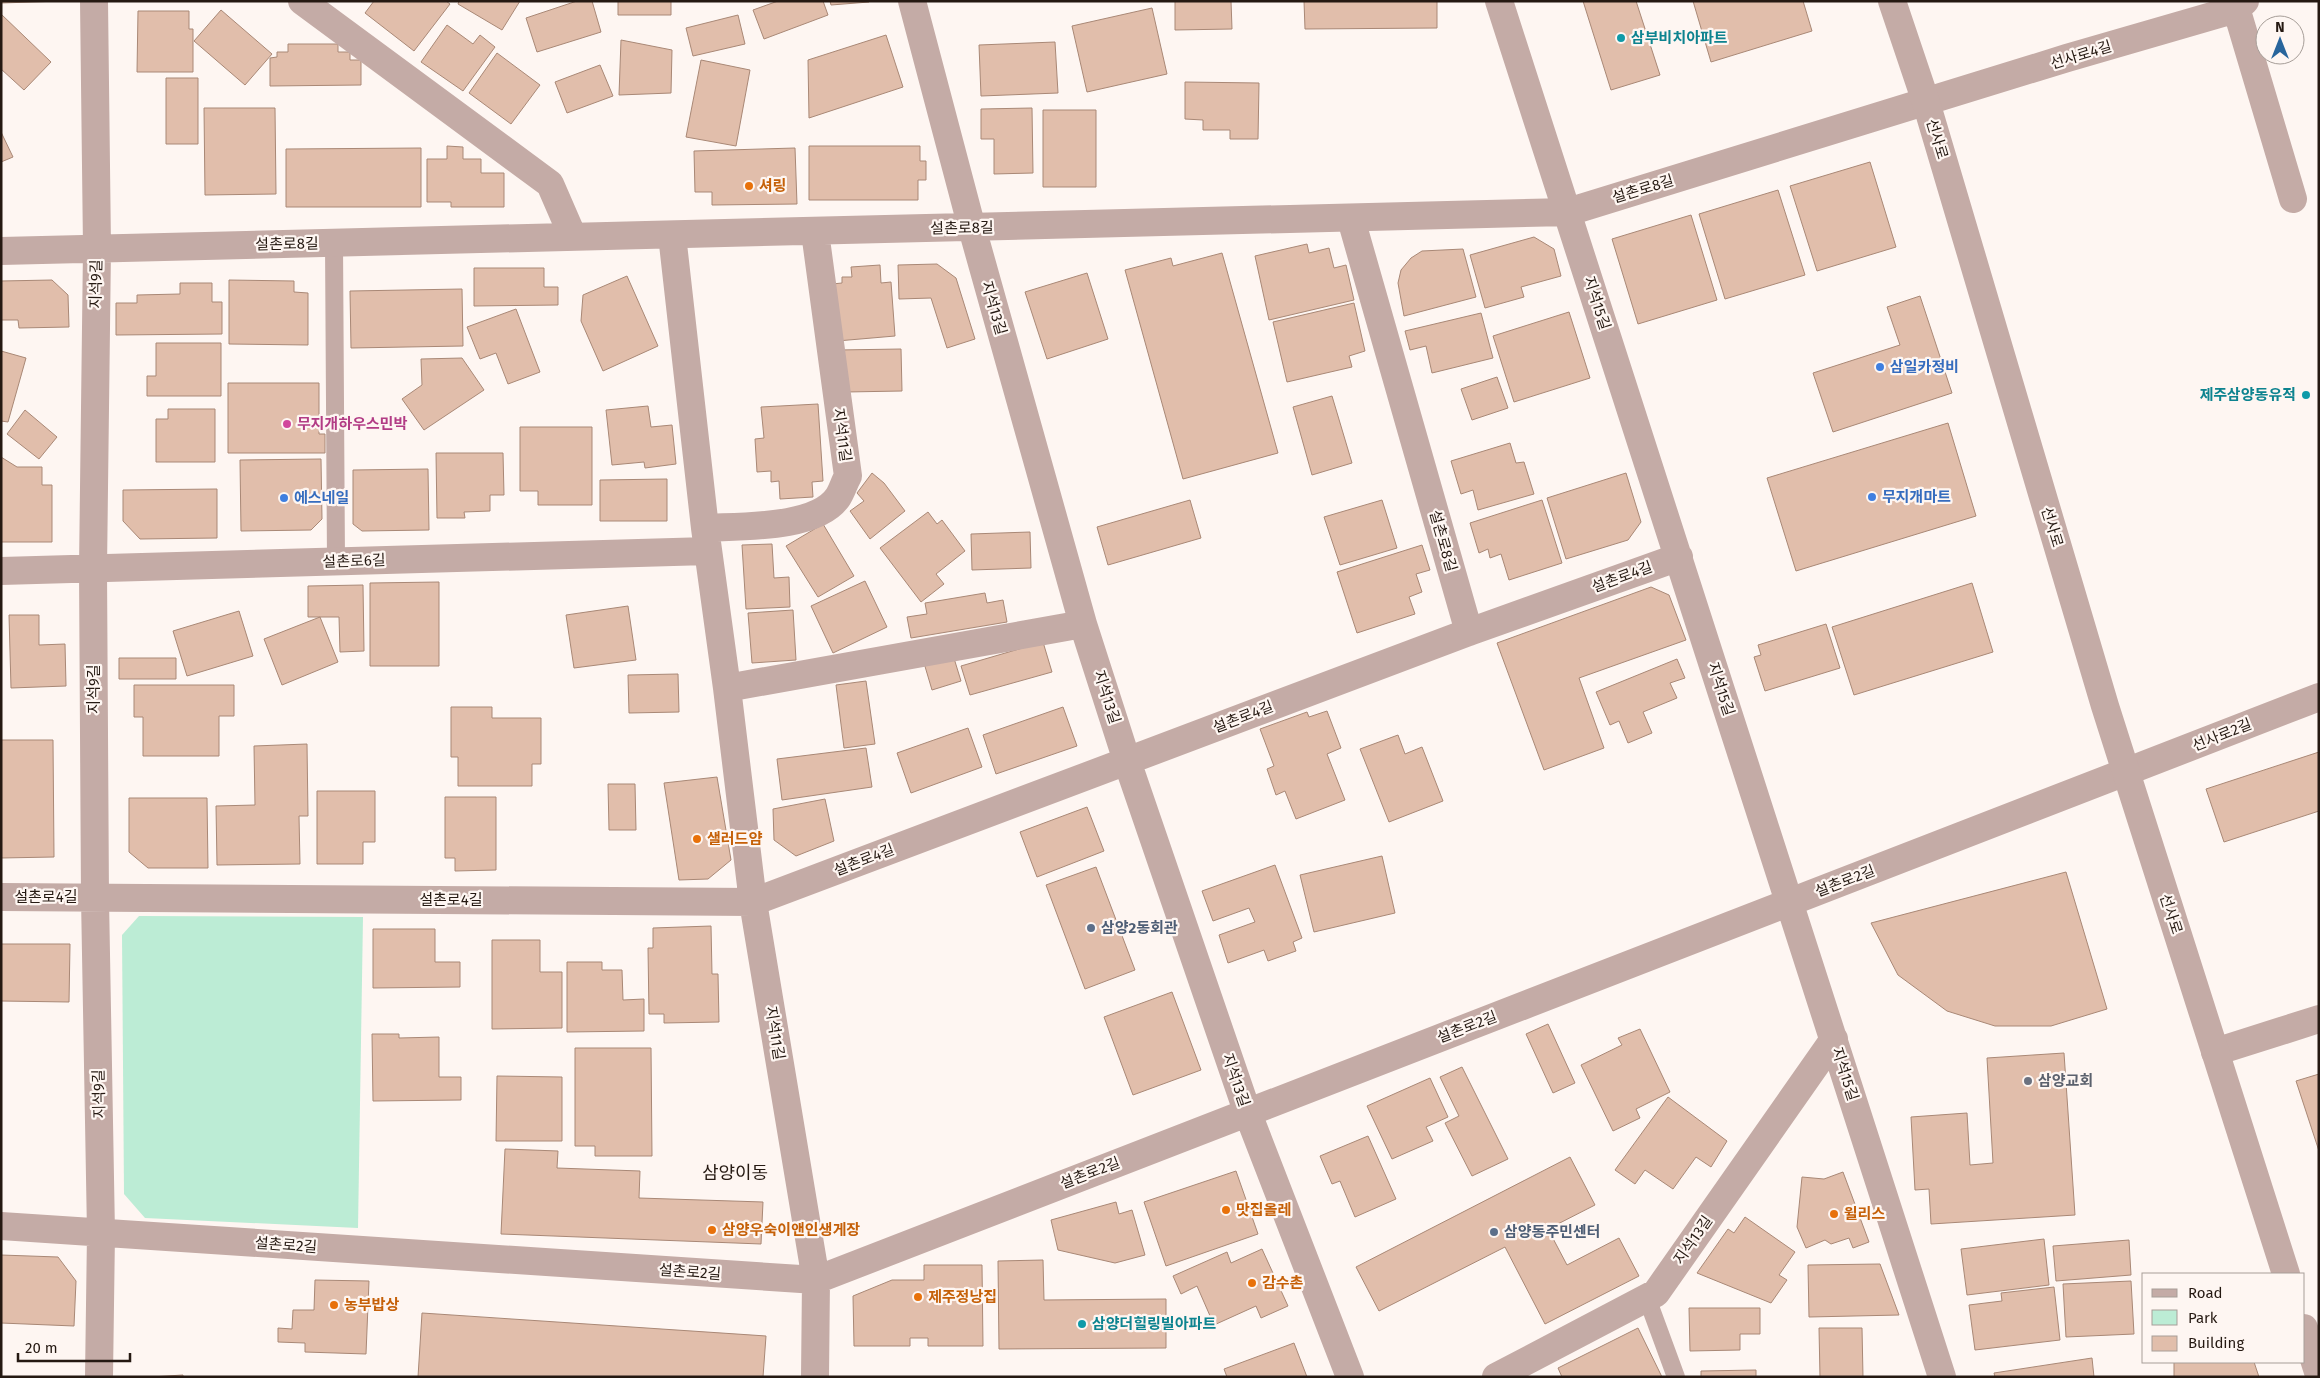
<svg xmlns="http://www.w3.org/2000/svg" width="2320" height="1378" viewBox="0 0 2320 1378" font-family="'Fira Sans','Noto Sans KR',sans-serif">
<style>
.green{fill:#bcecd5}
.building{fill:#e1beab;stroke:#a98876}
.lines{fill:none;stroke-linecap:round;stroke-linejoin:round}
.service{stroke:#c4aba6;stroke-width:18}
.minor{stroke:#c4aba6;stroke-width:28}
.tertiary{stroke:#c4aba6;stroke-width:28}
.culture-dot{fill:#0f9aa8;stroke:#fef6f2;stroke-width:2}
.food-dot{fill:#e8710a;stroke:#fef6f2;stroke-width:2}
.shop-dot{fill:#3f7fe0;stroke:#fef6f2;stroke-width:2}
.hotel-dot{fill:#d1479c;stroke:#fef6f2;stroke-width:2}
.service-dot{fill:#5c6f8a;stroke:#fef6f2;stroke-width:2}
.worship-dot{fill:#6b7280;stroke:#fef6f2;stroke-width:2}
.labels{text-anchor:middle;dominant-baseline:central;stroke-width:4.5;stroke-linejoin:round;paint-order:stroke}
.culture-label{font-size:15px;font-weight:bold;fill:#0d838f;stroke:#fef6f2;text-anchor:start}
.street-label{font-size:15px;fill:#251912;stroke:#fef6f2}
.food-label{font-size:15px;font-weight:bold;fill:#c56008;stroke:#fef6f2;text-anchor:start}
.shop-label{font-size:15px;font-weight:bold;fill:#366cbe;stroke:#fef6f2;text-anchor:start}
.hotel-label{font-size:15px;font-weight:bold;fill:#b23c85;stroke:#fef6f2;text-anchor:start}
.service-label{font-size:15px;font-weight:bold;fill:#4e5e75;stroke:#fef6f2;text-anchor:start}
.worship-label{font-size:15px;font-weight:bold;fill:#5b616d;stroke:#fef6f2;text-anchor:start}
.quarter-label{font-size:18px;fill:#251912;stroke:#fef6f2}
</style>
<rect width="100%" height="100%" fill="#fef6f2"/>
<path class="green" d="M139,916L363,917L358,1228L145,1218L124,1194L122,935Z"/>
<path class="building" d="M1,1H61L1,3Z
M374,1H446L450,4L414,51L365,13Z
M459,1H520L502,30L458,4Z
M577,1H592L601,32L537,52L526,18Z
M618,1H671V15H618Z
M778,1H823L828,15L764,39L753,10Z
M830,1H869V2L831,5Z
M1175,1H1231L1232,29L1175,30Z
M1304,1H1437V28L1305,29Z
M1583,1H1636L1660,75L1611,90Z
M1693,1H1803L1812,31L1711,62Z
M1152,8L1167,74L1087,92L1072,26Z
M221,10L272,54L245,85L194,41Z
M138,11H189V29H193V72H137Z
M1,14L51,62L24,90L1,69Z
M738,15L745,44L693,56L686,28Z
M447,25L473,44L480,35L495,47L463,91L421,62Z
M886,35L903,87L809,118L808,60Z
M621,40L672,50L671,93L619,95Z
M1055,42L1058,93L981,96L979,45Z
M288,44H338V52H350V60H361V85L270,86V58L277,57V52H288Z
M497,53L540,85L511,124L469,93Z
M701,60L750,70L736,146L686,137Z
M600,65L613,96L567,113L555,82Z
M166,78H198V144H166Z
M1185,82L1259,83L1258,139H1230V130H1203V120L1185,119Z
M204,108H275L276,194L205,195Z
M1032,108L1033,173L994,174V139H981V109Z
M1043,110H1096V187H1043Z
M1,132L13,157L1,162Z
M447,146L463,147V159H481V173H504V207H451V202H427V159H447Z
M809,146H920V161H926V180H918V200H809Z
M421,148V207H286V149Z
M795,148L797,204L712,205V192H695L694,151Z
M1870,162L1896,247L1817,271L1790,186Z
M1778,190L1805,275L1725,299L1699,214Z
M1691,215L1717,300L1638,324L1612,239Z
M1534,237L1554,249L1561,276L1521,287L1524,297L1485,308L1470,255Z
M1307,244L1309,253L1329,248L1334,268L1346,265L1354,300L1269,320L1255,256Z
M1463,249L1476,297L1404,316L1398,283L1401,270L1411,258L1422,251Z
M1222,253L1278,453L1183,479L1125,270L1171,258L1173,266Z
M937,264L956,278L975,339L947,348L931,298L899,299L898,265Z
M880,265L881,283L891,282L895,336L837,341L832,284L842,283V277H852L851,267Z
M474,268H544V287H558V305L474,306Z
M1087,273L1108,339L1047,359L1025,292Z
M627,276L658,346L603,371L581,321L583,295Z
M52,280L68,295L69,327L19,328L18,320H1V281Z
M229,280L294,281V292L308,293V345L229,344Z
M180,283H212V302H222V334L116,335V303H137V295L180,294Z
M462,289L463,346L351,348L350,291Z
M1920,296L1952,393L1833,432L1813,373L1900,345L1887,307Z
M1354,303L1365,351L1349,356L1352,367L1287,382L1273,322Z
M516,309L540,372L508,384L496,353L480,359L467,327Z
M1569,312L1590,378L1514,402L1493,336Z
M1481,313L1493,358L1432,373L1426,346L1410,350L1405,331Z
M156,343H221V396H147V376H156Z
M901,349L902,391L846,392L838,350Z
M1,351L26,358L8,422L1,421Z
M462,358L484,390L424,430L402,399L422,385L421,359Z
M1497,377L1508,408L1472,420L1461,389Z
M228,383H319V434H325V453H228Z
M1332,396L1352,463L1312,475L1293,407Z
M818,404L823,481L812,482L813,497L780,499L779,481L771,482V471L757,472L755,439L764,438L761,407Z
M648,406L651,427L672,425L676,464L645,468L644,462L612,465L606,410Z
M168,409H215V462H156V419H168Z
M25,410L57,437L39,459L7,434Z
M1948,423L1976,516L1796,571L1767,478Z
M520,427H592V505H538V491H520Z
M1510,443L1516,463L1524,462L1534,494L1478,510L1473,490L1461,494L1451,461Z
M436,453H503L504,495H490V511L464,512L465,518H437Z
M1,457L17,467H42V485H52V542H1Z
M321,459L322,519L311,530L241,531L240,460Z
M428,469L429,530L362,531L353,524V470Z
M872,473L884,483L905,511L870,539L850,511L864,501L857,493Z
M1626,473L1641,522L1628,540L1566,559L1547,498Z
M667,479V521H600V480Z
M217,489V538L140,539L123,521V490Z
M1190,500L1201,538L1108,565L1097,527Z
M1382,500L1397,548L1340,565L1324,517Z
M1542,500L1562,563L1509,580L1501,554L1490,558L1488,549L1479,553L1470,523Z
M928,512L937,524L942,520L965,551L936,574L944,584L921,602L880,548Z
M823,524L854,576L818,597L786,546Z
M1030,532L1031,568L972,570L971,534Z
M772,544L774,578L789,577L790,607L746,609L742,545Z
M1422,545L1430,570L1416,574L1422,592L1409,597L1415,614L1357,633L1337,572Z
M865,581L887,627L833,653L811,606Z
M439,582V666H370V583Z
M1972,583L1993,652L1854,695L1832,627Z
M363,585L364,651L340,652L339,617H308V586Z
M1651,587L1669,595L1686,640L1579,678L1604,748L1544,770L1497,643Z
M985,593L987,603L1003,600L1007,622L911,638L907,617L927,614L925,603Z
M628,606L636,660L574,668L566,615Z
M793,610L796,660L752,663L748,613Z
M239,611L253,656L187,676L173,631Z
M9,615H39V645L65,644L66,686L11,688Z
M320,617L338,662L282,685L264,639Z
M1826,624L1840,668L1765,691L1754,657L1761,655L1758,645Z
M1043,642L1052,672L970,695L961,666Z
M953,655L961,681L932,690L924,663Z
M119,658H176V679H119Z
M1677,659L1685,678L1670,683L1677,698L1643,712L1652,733L1628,743L1619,721L1610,725L1596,692Z
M678,674L679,712L629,713L628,675Z
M866,681L875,744L844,748L836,685Z
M134,685H234V716H219V756H143V717H134Z
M451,707H492V718H541V764H532V786H458V757H451Z
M1063,707L1077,746L996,774L983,735Z
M1327,711L1341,748L1327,754L1345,800L1296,819L1285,791L1276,795L1267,769L1274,766L1260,729L1307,712L1309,717Z
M968,728L982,767L911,793L897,753Z
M1398,735L1405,754L1422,747L1443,801L1389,822L1360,749Z
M1,740H53L54,857L1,858Z
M307,744L308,816H299L300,864L217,865L216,806L255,805L254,746Z
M866,748L872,787L782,800L777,759Z
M2319,752V811L2224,842L2206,789Z
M717,777L731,860L708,879L679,880L664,783Z
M608,784H635L636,830H609Z
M317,791H375V842H363V864H317Z
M445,797H496V870L455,871V858H445Z
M129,798H207L208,868H148L129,852Z
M825,799L834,841L796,856L774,840L773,809Z
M1087,807L1104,851L1037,877L1020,832Z
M1382,856L1395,913L1314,932L1300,875Z
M1275,865L1302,938L1293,942L1296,951L1268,961L1264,950L1228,963L1219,935L1255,922L1249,908L1213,921L1202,891Z
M1096,867L1135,970L1085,989L1046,885Z
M2066,872L2107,1009L2051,1026H1995L1947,1011L1898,975L1871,923Z
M711,926L712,974H718L719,1022L664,1023V1014H649L648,948H653V928Z
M373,929H435V962H460V987L373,988Z
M492,940H540V972H562V1028L492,1029Z
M1,944H70L69,1002L1,1001Z
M567,962H602V970H622L623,1000L644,999V1031L567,1032Z
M1172,992L1201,1070L1133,1095L1104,1017Z
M1548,1024L1575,1083L1553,1093L1526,1034Z
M1640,1029L1670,1092L1636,1109L1640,1118L1613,1131L1581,1065L1622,1045L1618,1038Z
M372,1034H399V1038L439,1037V1077H461V1100L373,1101Z
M575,1048H651L652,1156H595V1146H575Z
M2064,1053L2075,1215L1931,1224L1929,1189L1915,1190L1911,1117L1967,1113L1970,1165L1993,1163L1987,1058Z
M1462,1067L1508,1159L1472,1176L1445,1123L1459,1116L1440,1077Z
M2319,1074V1151L2296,1081Z
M497,1076L562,1077V1141H496Z
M1430,1078L1448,1117L1426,1127L1433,1141L1392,1159L1367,1106Z
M1668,1097L1727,1141L1711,1167L1696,1157L1673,1189L1645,1170L1635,1184L1615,1170Z
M1368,1136L1396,1199L1355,1217L1340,1181L1332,1184L1320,1156Z
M505,1149L558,1151L557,1168L640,1171L639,1198L763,1202L761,1244L501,1234Z
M1570,1157L1595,1205L1548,1229L1567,1265L1619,1238L1639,1276L1545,1324L1505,1247L1379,1311L1356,1267Z
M1236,1171L1258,1234L1166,1266L1144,1202Z
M1843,1172L1869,1242L1853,1248L1849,1238L1831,1244L1825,1240L1806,1248L1797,1227L1802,1177L1824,1179Z
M1116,1202L1119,1214L1132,1210L1145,1255L1115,1263L1058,1250L1051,1220Z
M1745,1217L1795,1252L1779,1275L1787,1280L1771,1303L1697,1273L1728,1229L1734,1233Z
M2044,1239L2049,1285L1967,1295L1961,1249Z
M2129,1240L2131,1275L2056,1281L2053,1246Z
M1262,1249L1288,1306L1261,1318L1256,1306L1214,1325L1197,1286L1181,1294L1173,1276L1227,1252L1231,1263Z
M1,1255L58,1257L76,1281L74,1326L1,1323Z
M1043,1260L1044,1300L1166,1299V1348L999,1349L998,1261Z
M1880,1264L1899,1315L1809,1317L1808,1265Z
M924,1265H982L983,1346H928V1338H910V1346H854L853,1296L892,1280H924Z
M315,1280L369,1281L366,1354L305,1352V1343L278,1342V1328L292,1329L293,1310H314Z
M2131,1281L2134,1334L2066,1337L2063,1284Z
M2054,1287L2060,1340L1975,1350L1969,1305L2002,1301L2001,1293Z
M1689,1308H1760V1334H1740V1350L1690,1351Z
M422,1313L766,1336L763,1377H418Z
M1638,1328L1662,1377H1562L1558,1368Z
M1819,1328H1862L1863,1377H1820Z
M1294,1343L1307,1377H1227L1224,1369Z
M2092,1358L2094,1377H1995L1994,1373Z
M2174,1362H2254L2259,1377H2174Z
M1756,1370V1377H1701V1371Z
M183,1375V1377H151Z"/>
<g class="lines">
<path class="service" d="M334,243L336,562
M1647,1298L1676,1377"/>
<path class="minor" d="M94,1L97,248L93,569L95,898L101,1233L99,1377
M302,1L550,184L573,237
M912,1L972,228L1083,624L1127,761L1247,1111L1350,1377
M1499,1L1942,1377
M2234,1L2293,199
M1351,219L1469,632
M672,235L705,528L727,688L753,902L816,1280L815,1377
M1,251L1568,212L2067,58L2236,9L2245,1
M705,528C740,526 817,529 838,497C842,491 844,483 848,476L815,232
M1,571L708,551
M727,688L1083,624
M1,897L753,902L1469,632L1679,557
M2215,1052L2319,1019
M1,1226L816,1280L2319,697
M1496,1377L1656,1293L1834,1039"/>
<path class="tertiary" d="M1892,1L1926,102L2105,706L2286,1274
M2304,1328L2319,1375"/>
</g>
<g class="culture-dot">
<circle cx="1621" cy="38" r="5"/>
<circle cx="2306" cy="395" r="5"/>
<circle cx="1082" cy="1324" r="5"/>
</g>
<g class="food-dot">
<circle cx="749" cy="186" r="5"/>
<circle cx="697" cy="839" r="5"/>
<circle cx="1226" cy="1210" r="5"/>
<circle cx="1834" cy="1214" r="5"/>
<circle cx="712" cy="1230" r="5"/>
<circle cx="1252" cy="1283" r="5"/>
<circle cx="918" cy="1297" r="5"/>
<circle cx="334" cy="1305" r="5"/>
</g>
<g class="shop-dot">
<circle cx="1880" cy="367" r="5"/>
<circle cx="1872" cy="497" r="5"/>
<circle cx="284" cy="498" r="5"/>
</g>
<circle class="hotel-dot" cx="287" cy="424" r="5"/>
<g class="service-dot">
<circle cx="1091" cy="928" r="5"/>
<circle cx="1494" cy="1232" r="5"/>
</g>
<circle class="worship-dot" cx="2028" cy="1081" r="5"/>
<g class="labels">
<g class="culture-label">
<text x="1631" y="38">삼부비치아파트</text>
<text x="2296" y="395" text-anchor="end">제주삼양동유적</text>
<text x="1092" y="1324">삼양더힐링빌아파트</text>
</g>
<g class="street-label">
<text transform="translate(2081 55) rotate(-17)">선사로4길</text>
<text transform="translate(1937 139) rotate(73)">선사로</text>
<text transform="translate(1643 189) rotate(-17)">설촌로8길</text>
<text transform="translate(962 228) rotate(-1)">설촌로8길</text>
<text transform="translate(287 244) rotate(-1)">설촌로8길</text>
<text transform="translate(96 284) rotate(-89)">지석9길</text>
<text transform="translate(1597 303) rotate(72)">지석15길</text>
<text transform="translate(994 308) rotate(74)">지석13길</text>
<text transform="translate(842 435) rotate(82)">지석11길</text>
<text transform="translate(2052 527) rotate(73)">선사로</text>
<text transform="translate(1443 541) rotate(74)">설촌로8길</text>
<text transform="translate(354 561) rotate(-2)">설촌로6길</text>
<text transform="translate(1622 577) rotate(-20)">설촌로4길</text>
<text transform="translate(94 689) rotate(-90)">지석9길</text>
<text transform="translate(1721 689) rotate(72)">지석15길</text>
<text transform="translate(1107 697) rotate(72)">지석13길</text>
<text transform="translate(1243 717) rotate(-21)">설촌로4길</text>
<text transform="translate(2222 735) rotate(-22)">선사로2길</text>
<text transform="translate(864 860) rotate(-21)">설촌로4길</text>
<text transform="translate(1845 881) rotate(-21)">설촌로2길</text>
<text x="46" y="897">설촌로4길</text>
<text x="451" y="900">설촌로4길</text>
<text transform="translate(2171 914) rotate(72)">선사로</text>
<text transform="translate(1467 1027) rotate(-21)">설촌로2길</text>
<text transform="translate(775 1033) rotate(81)">지석11길</text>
<text transform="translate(1845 1074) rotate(72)">지석15길</text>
<text transform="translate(1236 1080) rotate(71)">지석13길</text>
<text transform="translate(99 1094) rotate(-91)">지석9길</text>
<text transform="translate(1090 1173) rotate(-21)">설촌로2길</text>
<text transform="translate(1693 1240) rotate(-55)">지석13길</text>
<text transform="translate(286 1245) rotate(4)">설촌로2길</text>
<text transform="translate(690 1272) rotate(4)">설촌로2길</text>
</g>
<g class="food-label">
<text x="759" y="186">셔링</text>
<text x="707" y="839">샐러드얌</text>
<text x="1236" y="1210">맛집올레</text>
<text x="1844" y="1214">윌리스</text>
<text x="722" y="1230">삼양우숙이앤인생게장</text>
<text x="1262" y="1283">감수촌</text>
<text x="928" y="1297">제주정낭집</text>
<text x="344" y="1305">농부밥상</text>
</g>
<g class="shop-label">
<text x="1890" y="367">삼일카정비</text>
<text x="1882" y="497">무지개마트</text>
<text x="294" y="498">에스네일</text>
</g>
<g class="hotel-label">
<text x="297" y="424">무지개하우스민박</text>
</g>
<g class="service-label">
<text x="1101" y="928">삼양2동회관</text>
<text x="1504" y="1232">삼양동주민센터</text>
</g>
<g class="worship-label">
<text x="2038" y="1081">삼양교회</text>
</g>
<g class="quarter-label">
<text x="735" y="1173">삼양이동</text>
</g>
</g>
<rect width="2320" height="1378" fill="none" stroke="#251912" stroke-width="5"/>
<rect x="2142" y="1273" width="162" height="90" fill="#fef6f2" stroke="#a79e98"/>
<rect x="2152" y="1289" width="25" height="8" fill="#c4aba6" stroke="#a79e98"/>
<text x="2188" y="1298" font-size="15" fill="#251912">Road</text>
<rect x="2152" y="1310" width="25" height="15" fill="#bcecd5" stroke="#a79e98"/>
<text x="2188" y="1323" font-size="15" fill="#251912">Park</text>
<rect x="2152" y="1336" width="25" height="15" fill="#e1beab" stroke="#a79e98"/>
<text x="2188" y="1348" font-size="15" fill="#251912">Building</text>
<g transform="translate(2280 40)"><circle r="24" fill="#fef6f2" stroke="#a79e98"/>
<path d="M0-4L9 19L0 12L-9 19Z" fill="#28659c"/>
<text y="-8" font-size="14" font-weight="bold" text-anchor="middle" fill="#251912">N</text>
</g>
<path d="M18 1353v8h112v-8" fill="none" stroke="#251912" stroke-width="2.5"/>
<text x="25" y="1353" font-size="15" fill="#251912" stroke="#fef6f2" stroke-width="4" paint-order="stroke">20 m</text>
</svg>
